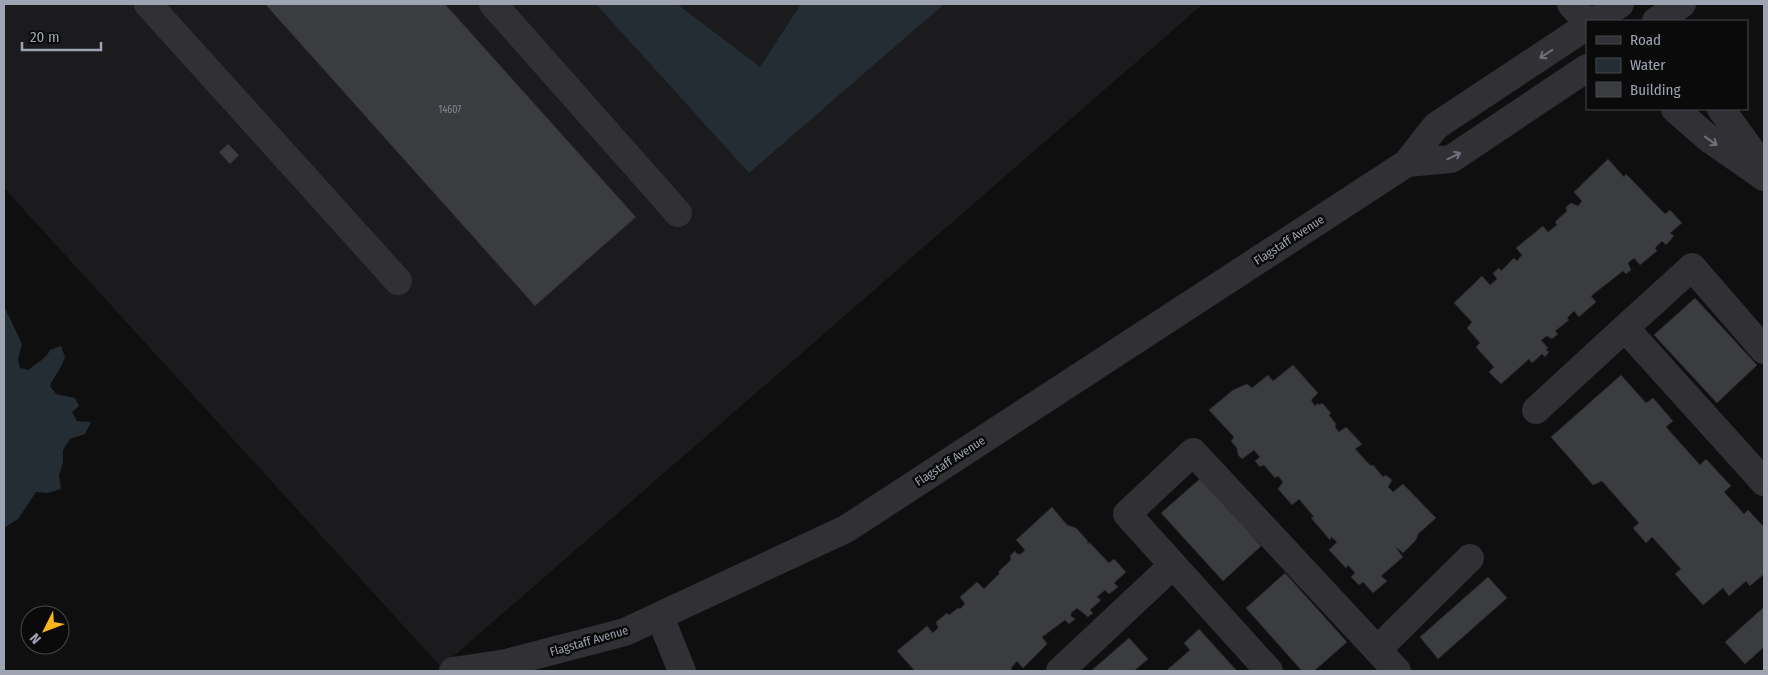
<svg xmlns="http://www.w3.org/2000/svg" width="1768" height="675" viewBox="0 0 1768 675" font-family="'Fira Sans Condensed',sans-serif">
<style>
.built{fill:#1b1b1d}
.water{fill:#252d34}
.building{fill:#3b3c40;stroke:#29292c}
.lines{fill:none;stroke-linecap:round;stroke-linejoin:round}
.minor{stroke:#303035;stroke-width:28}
.oneway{stroke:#6d707a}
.labels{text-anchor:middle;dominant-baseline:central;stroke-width:5;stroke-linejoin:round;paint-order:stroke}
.number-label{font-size:10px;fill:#868a96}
.street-label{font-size:12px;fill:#9fa4b2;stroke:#0a0a0b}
</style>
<rect width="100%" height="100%" fill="#0f0f10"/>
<path class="built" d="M4,4H1203L441,667L4,188Z"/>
<path class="water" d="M596,4H677L760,67L801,4H944L749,173Z
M4,306L22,344L18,359L20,368L29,370C37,361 45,361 50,350L61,346L65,357C62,368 54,376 50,386L56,394L75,398L79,406L72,412L77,421L91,422L85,434L70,439L63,450V462L59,476L61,489L48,493L36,492L18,519L4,528Z"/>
<path class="building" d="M265,4H445L636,217L535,306Z
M228,144L239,155L230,164L219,152Z
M1608,159L1624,177L1626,174L1665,214L1670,210L1682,223L1670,233L1674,236L1666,245L1662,241L1655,248L1657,251L1640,265L1634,258L1628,263L1631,270L1626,274L1623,271L1591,296L1596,302L1579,317L1574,311L1567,318L1569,320L1555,331L1558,334L1552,339L1547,336L1541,340L1548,348L1546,350L1549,352L1545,357L1542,354L1532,363L1529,359L1501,384L1489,372L1494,367L1476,347L1480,343L1467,328L1472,322L1454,303L1482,276L1490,285L1497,279L1493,273L1499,268L1501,271L1514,258L1517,261L1522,255L1516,248L1543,226L1548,232L1557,225L1555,222L1567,211L1566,207L1571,203L1578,206L1582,201L1574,192Z
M1695,298L1757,365L1717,403L1654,335Z
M1293,365L1318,393L1311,400L1315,406L1318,403L1319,405L1322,403L1331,413L1329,415L1336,424L1335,427L1339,432L1346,427L1362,444L1355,449L1371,466L1373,465L1383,477L1386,475L1392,480L1388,487L1393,492L1403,484L1436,518L1418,534L1416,540L1403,553L1396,547V548L1403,557L1381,576L1387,581L1373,593L1363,582L1359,585L1351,577L1355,573L1348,565L1346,568L1329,550L1337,542L1331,537L1330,540L1311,518L1314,517L1299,499L1292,505L1278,489L1283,482L1278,476L1275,478L1264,465L1260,467L1255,461L1260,457L1254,450L1242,459L1238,455L1237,448L1231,441L1234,437L1209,410L1233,390L1247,384L1252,388L1268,375L1273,381Z
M1621,375L1646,403L1653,398L1673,421L1666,427L1700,465L1706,459L1731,486L1724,492L1744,514L1748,510L1764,527V574L1750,586L1746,581L1729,596L1723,588L1703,605L1675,574L1681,569L1652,537L1646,543L1633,528L1639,523L1602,481L1593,485L1551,437Z
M1202,477L1261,546L1223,581L1161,513Z
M1052,507L1067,525L1076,528L1087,540L1088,544L1089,542L1109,563L1114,559L1126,572L1114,583L1118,587L1109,594L1105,590L1097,597L1101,600L1090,610L1093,613L1088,617L1077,608L1071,613V616L1075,619L1069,624L1065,620L1042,637L1047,644L1023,668L1017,661L1011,668L1012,669L1010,671H915L897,651L927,626L933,633L938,628L936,622L947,613L949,615L958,608L960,609L965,604L960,597L977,582L984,589L999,574V571L1011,560L1010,556L1015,551L1017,554H1021L1025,550L1016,540Z
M1285,573L1347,642L1314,671H1302L1246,608Z
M1488,577L1507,598L1438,659L1420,637Z
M1764,607V647L1745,664L1725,642Z
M1199,629L1237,671H1166L1190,650L1184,643Z
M1129,638L1148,659L1134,671H1091Z"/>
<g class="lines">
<path class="minor" d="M148,4L398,281
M493,4L678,213
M1571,4L1587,22
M1595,21L1620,4
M1656,21L1682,4
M1675,109L1708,138L1764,177
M1721,109L1764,168
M1407,163L1451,159L1587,68
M1625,328L1692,267L1764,350
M1536,410L1625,328L1764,482
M660,617L682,671
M1377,650L1470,558
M453,671L506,663L625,632L846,529L1407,163L1436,126L1587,26
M1060,671L1173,565
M1269,671L1127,514L1193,452L1397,671"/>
</g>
<defs><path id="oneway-shaft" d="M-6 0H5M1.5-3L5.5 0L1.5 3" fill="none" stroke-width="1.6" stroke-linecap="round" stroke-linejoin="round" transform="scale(1.25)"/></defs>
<g class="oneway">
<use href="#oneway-shaft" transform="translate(1546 54) rotate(147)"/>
<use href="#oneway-shaft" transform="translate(1711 141) rotate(36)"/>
<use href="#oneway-shaft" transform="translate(1454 156) rotate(-26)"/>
</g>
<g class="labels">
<g class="number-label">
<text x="450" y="110">14607</text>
</g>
<g class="street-label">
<text transform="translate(1289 240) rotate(-33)">Flagstaff Avenue</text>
<text transform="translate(950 461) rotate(-33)">Flagstaff Avenue</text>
<text transform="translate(589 641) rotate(-16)">Flagstaff Avenue</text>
</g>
</g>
<rect width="1768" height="675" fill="none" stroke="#9fa4b2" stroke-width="10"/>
<rect x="1586" y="20" width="162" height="90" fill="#0a0a0b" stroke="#46484e"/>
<rect x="1596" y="36" width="25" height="8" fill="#303035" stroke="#46484e"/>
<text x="1630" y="45" font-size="15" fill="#9fa4b2">Road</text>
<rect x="1596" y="58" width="25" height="15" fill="#252d34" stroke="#46484e"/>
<text x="1630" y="70" font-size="15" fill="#9fa4b2">Water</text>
<rect x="1596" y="82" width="25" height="15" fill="#3b3c40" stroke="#46484e"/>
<text x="1630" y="95" font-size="15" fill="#9fa4b2">Building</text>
<g transform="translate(45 630) rotate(228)"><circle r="24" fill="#0a0a0b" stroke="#46484e"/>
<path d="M0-4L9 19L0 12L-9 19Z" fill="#fcb51b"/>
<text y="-8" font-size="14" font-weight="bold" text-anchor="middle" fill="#9fa4b2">N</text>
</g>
<path d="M22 42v8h79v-8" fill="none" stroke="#9fa4b2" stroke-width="2.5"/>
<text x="30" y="42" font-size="15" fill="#9fa4b2" stroke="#0a0a0b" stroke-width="4" paint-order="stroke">20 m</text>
</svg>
